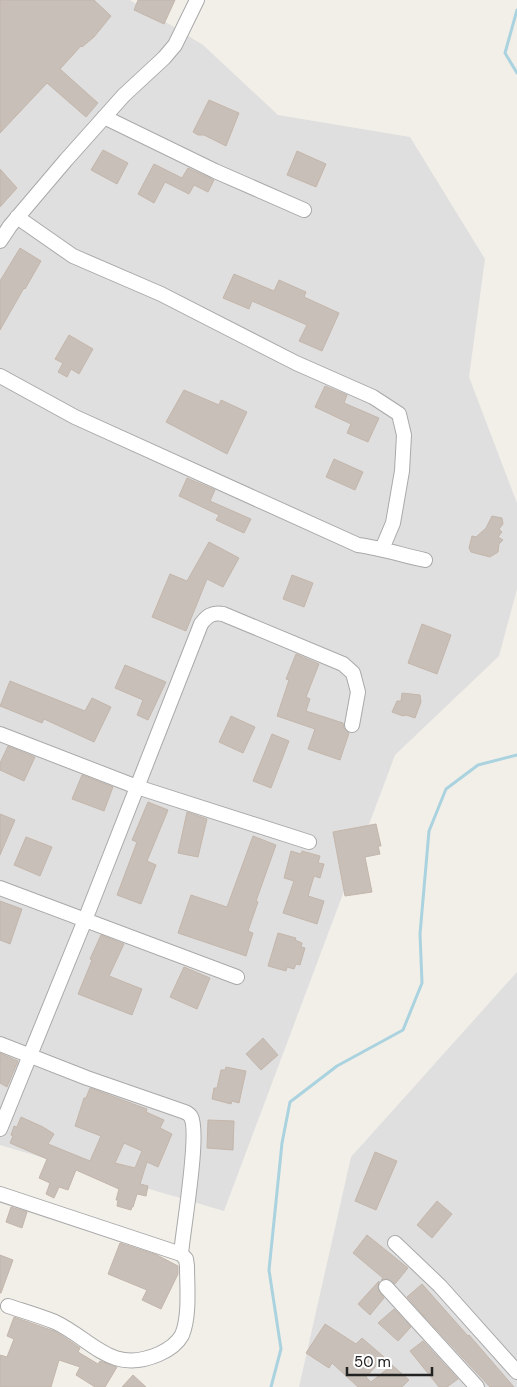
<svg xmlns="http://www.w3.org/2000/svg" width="517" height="1387" viewBox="0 0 517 1387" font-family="'DM Sans',sans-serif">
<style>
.residential{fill:#e0dfdf}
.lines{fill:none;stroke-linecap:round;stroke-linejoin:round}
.stream{stroke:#aad3df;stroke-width:3}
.building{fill:#c7bfb8;stroke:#c4b6ab;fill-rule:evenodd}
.street-casing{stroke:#a9a9a9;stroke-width:16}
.street{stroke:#fff;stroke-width:14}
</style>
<rect width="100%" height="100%" fill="#f2efe9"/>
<path class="residential" d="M0,0H130L203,45L278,115L410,137L485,259L469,377L517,503V589L499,656L395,755L224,1211L0,1145Z
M517,972V1387H299L351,1157Z"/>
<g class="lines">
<path class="stream" d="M517,10L505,53L517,73
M271,1387L281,1349L269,1270L282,1143L290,1102L337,1066L403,1030L422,983L420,934L429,831L446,789L478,765L517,755"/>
</g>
<path class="building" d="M0,0H94L111,16L94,37L82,47L81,46L60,69L98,103L86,117L47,83L0,133Z
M138,0H175L164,24L134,10Z
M209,100L239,113L226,146L204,135H198L193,132Z
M103,150L128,163L117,184L91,170Z
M297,151L326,164L316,187L287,175Z
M154,164L182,178L188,168L214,180L208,192L194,185L189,194L165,182L154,203L138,194Z
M0,169L17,188L0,207Z
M20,248L41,261L25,289L24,288L0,330V281Z
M234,274L274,291L279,280L306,292L304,297L339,313L322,351L299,341L307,325L252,301L249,309L223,298Z
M69,335L93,349L79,374L71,369L67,377L58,372L63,363L55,359Z
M325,386L347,395L344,403L379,418L368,442L347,433L351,424L315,407Z
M184,390L219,405L221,400L247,412L227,454L166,422Z
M334,459L363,472L355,490L326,477Z
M187,478L215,490L210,501L251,519L244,533L216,520L219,515L179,496Z
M492,516L502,518L503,524L499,529L502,532L498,537L503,540L499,544L498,552L490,557L471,552L469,548L472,536L476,537L486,528Z
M209,542L239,558L223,587L207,579L186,631L152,617L170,574L187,581Z
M292,575L313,583L304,607L283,599Z
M422,624L451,635L437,674L408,663Z
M296,654L319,664L306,697L310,699L306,711L343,723L344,728L349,733L340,760L308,749L315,729L277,716L289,680L286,679Z
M125,665L166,682L148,720L137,715L143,700L115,688Z
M10,681L85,711L92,698L111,707L94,742L44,719L42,723L0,706Z
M402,693L420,695L421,702L415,718L406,715L403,716L392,712L397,701H401Z
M231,716L255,727L243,753L219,742Z
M272,734L289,741L271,788L253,781Z
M8,746L35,757L24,781L0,770V763Z
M82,775L113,787L104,811L72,799Z
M148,802L168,810L147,861L156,865L141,904L117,895L137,842L132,840Z
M187,812L207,819L198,857L178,853Z
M0,814L15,820L0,855Z
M376,824L381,846H378L380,854L365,857L372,892L345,896L333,832Z
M253,836L276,845L256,901L258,902L248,931L253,933L246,956L178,933L191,895L227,907Z
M26,837L52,847L40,876L14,865Z
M291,851L301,854L302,851L320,856L318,863L324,864L320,878L314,876L308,896L324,901L317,924L283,913L294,881L284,878Z
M0,901L22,909L10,944L0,940Z
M278,933L296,938L295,940L302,943L301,947L305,948L300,965L296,964L294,969L287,967L286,971L268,966Z
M101,935L124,944L109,976L142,989L132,1015L78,994L92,960L90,959Z
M184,967L210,978L197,1009L170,997Z
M263,1038L278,1055L261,1070L246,1054Z
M0,1053L18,1061L7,1087L0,1083Z
M226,1067L246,1071L239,1103L232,1101L231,1104L212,1099L214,1088H217L221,1070H225Z
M90,1088L147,1109L146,1112L164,1120L160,1128L172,1134L158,1167L147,1162L140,1184L148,1186L146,1196L137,1194L133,1207H132L131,1210L117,1206L118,1200H116L119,1189L76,1170L68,1190L59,1187L54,1198L46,1194L50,1183L39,1178L47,1159L10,1143L13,1136L11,1135L14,1126L17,1127L21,1117L43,1127L54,1134L48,1144L90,1161L101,1136L75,1126L84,1098H86ZM124,1143L142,1151L135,1168L115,1163Z
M208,1120L234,1121L233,1150L207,1148Z
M375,1152L397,1161L376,1210L355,1201Z
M437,1201L452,1214L432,1238L417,1225Z
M11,1207L27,1212L22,1228L6,1222Z
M367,1235L408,1268L395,1284L388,1279L381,1280L383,1278L353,1253Z
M120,1243L157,1255L178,1266V1274L161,1309L142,1300L147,1290L108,1274Z
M0,1255L13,1260L1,1293H0Z
M379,1281L378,1289L384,1298L370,1315L358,1304Z
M422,1284L468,1336L469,1335L514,1387H490L424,1316L407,1297Z
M394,1309L411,1327L398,1341L378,1323Z
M14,1317L54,1331L64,1337L80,1348L78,1352L98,1364L100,1361L117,1367L105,1387H95L76,1375L80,1367L59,1360L51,1387H0V1355L7,1357L14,1339L7,1336Z
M325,1324L356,1344L362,1338L384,1357L366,1377L371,1382L392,1365L409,1380L402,1387H358L332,1363L329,1368L306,1353Z
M423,1341L458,1379L447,1387H439L410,1351Z
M133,1375L146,1387H122Z"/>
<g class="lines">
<defs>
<path id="street" d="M104,117L215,171L304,210
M17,217L73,256L161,294L296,363L373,397L399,414L404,435L402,471L393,523L382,549
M0,241L10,226L66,160L124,95L164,58L175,45L197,0
M0,376L75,417L358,545C381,548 402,555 425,560
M0,734L137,787L309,842
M0,888L237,977
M0,1044L87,1078L185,1112C187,1113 190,1115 191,1117C200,1133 183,1230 181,1254
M0,1129L85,920L201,624C207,616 212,612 223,614L343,664L353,673L358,692L352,725
M0,1194L181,1254L186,1259L187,1266C187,1286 190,1316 182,1335C177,1344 168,1350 159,1354C111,1375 93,1340 55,1322C40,1316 23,1311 8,1306
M395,1243L440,1286L517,1372
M386,1287L477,1387"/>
</defs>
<use href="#street" class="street-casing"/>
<use href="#street" class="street"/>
</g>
<path d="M347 1367v8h85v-8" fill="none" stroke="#222222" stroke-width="2.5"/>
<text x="354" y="1367" font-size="15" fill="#222222" stroke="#ffffff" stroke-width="4" paint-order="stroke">50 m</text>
</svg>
